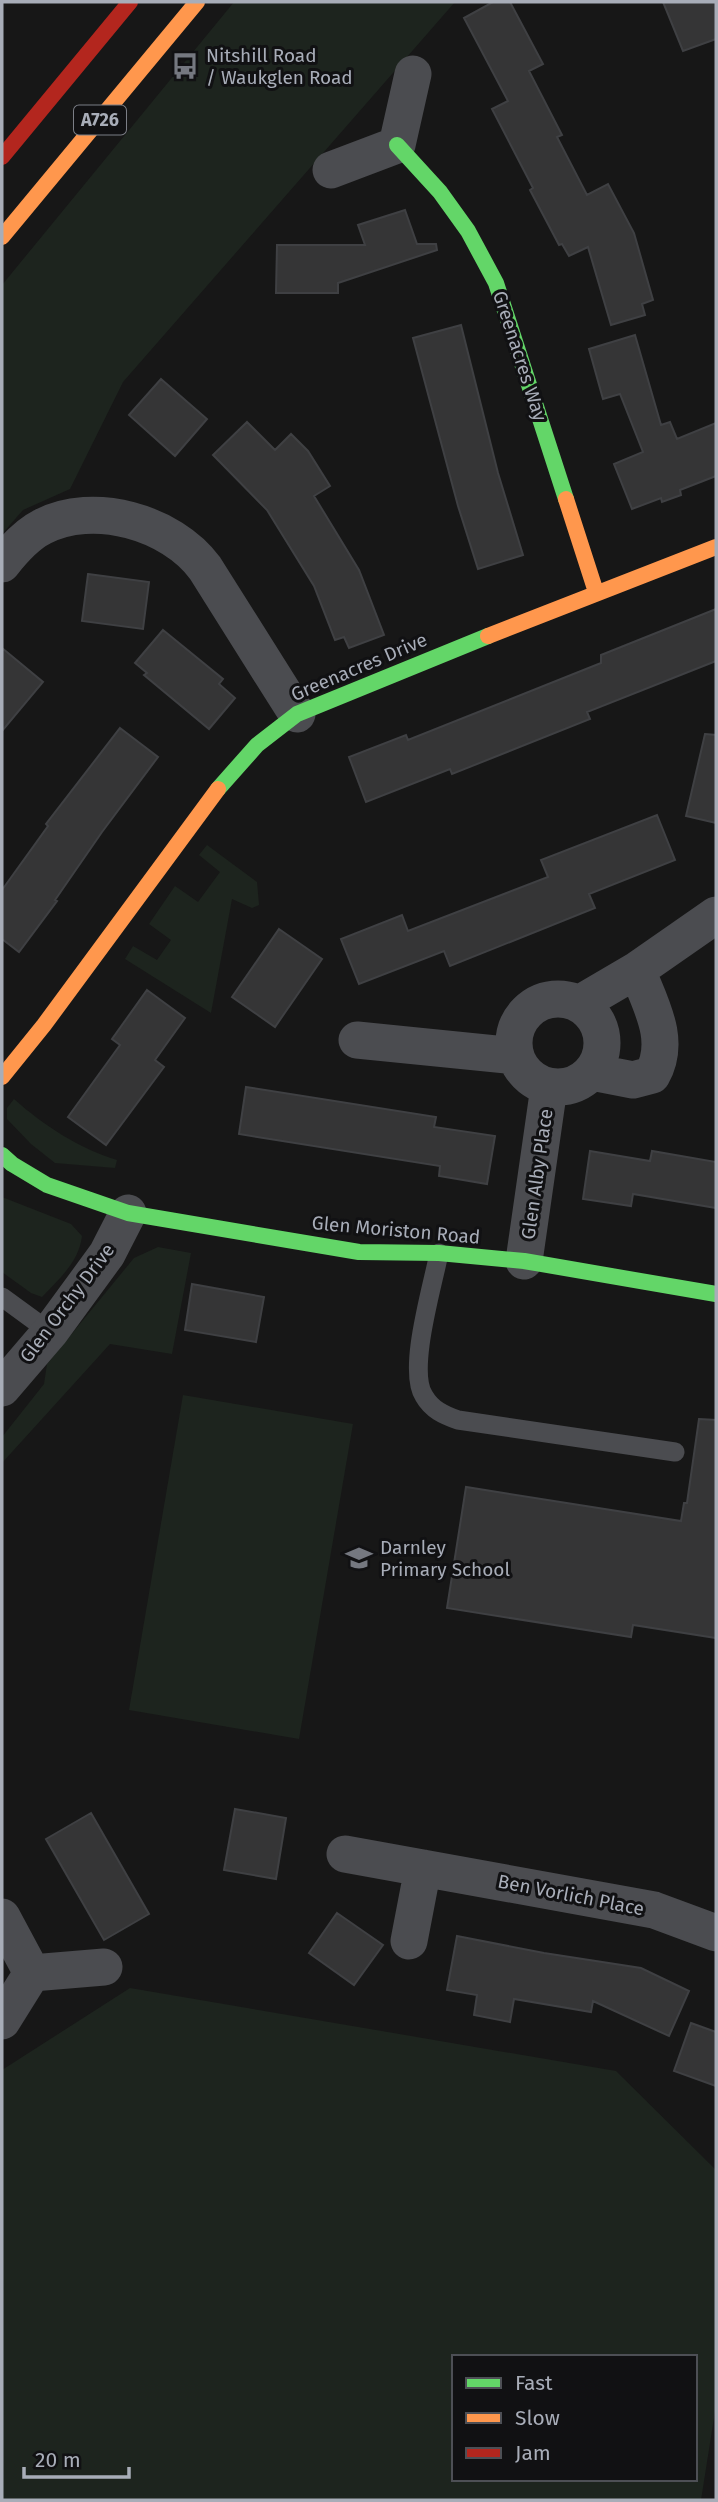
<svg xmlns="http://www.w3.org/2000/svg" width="718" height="2502" viewBox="0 0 718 2502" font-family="'Fira Sans',sans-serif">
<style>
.green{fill:#1d241e;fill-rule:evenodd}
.building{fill:#353536;stroke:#3f4043;stroke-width:2}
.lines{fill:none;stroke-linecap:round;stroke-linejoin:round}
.lane{stroke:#4b4c50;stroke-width:19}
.street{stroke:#4b4c50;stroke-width:37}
.fast{stroke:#63d668;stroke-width:16}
.slow{stroke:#ff974d;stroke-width:16}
.jam{stroke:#b3261e;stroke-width:16}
.labels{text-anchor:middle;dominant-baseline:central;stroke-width:6;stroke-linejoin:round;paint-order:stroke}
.shield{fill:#111113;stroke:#7b7e86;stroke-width:2}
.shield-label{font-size:18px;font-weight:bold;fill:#a8adb8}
.poi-label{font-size:19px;fill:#a8adb8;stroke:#111113;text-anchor:start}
.street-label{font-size:19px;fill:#a8adb8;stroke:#111113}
</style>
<rect width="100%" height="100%" fill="#171717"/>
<path class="green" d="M234,2H455L123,382L70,489L23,510L2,534V285Z
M207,845L257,882L259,905L252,908L232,899L211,1013L125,959L133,946L157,960L171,940L149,924L175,886L198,902L220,872L199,855Z
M14,1099C43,1125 80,1149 117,1160L115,1168L55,1163L31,1144L7,1119V1108Z
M2,1197L71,1224L82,1236C79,1262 59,1279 42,1297L31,1293L2,1272Z
M158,1247L191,1253L172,1354L110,1344L2,1463V1437L44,1384L47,1364L134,1258Z
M183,1395L353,1424L299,1739L129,1710Z
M130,1988L616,2071L716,2170V2405L701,2500H2V2070ZM454,2357H695V2479H454Z"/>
<path class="building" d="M493,2H510L543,64L529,71L562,135L557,137L587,195L608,184L634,233L653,300L642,304L645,315L611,325L588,247L569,256L562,244L559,245L530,190L533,188L492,109L508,101L464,18Z
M663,2H716V39L683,51Z
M405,210L417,244H436L437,250L338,283V293H276L277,245H365L358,225Z
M461,325L498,473L523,555L478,569L458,506L413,338Z
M635,335L661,425L670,422L677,439L716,423V476L680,490L681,495L662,502L661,498L632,509L614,464L643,452L620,394L603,399L589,349Z
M161,379L207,419L175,456L129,415Z
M247,422L275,450L291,434L308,451L330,486L314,496L359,570L384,635L349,648L344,637L335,640L314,586L267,510L213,455Z
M88,574L149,582L143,629L82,621Z
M716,609V661L587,712L590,719L452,774L450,769L366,802L349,757L406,735L408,740L601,663V655Z
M163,630L223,679L219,684L235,698L209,729L144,675L147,673L135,663Z
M2,648L43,682L2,731Z
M120,728L158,757L102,832L55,900L57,901L19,952L2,939V890L48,826L46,824Z
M705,734L716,735V823L686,816Z
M657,815L675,860L589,894L595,908L450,966L444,951L359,984L341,939L402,915L408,931L548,877L541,860Z
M279,929L322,959L275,1027L232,997Z
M147,990L185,1018L155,1060L164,1067L106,1145L68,1117L120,1045L112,1039Z
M246,1087L436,1117L434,1127L495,1136L487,1184L439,1176L440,1166L239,1134Z
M590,1151L650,1161L652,1151L716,1162V1208L633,1194L631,1206L583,1199Z
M192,1284L264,1297L256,1342L185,1330Z
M699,1419L716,1420V1638L633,1625L631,1637L447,1608L466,1487L681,1521L684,1503H687Z
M235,1809L286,1818L276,1879L224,1870Z
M91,1813L149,1914L104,1940L46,1839Z
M337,1913L383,1945L354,1985L309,1953Z
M457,1936L544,1953L641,1968L689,1991L669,2036L593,2001L591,2012L514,1999L510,2022L474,2015L477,1995L447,1990Z
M691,2023L716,2032V2086L674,2071Z"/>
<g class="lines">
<path class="lane" d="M439,1253C433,1285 407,1370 424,1396C432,1410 444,1415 458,1420L675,1452
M2,1297L50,1332"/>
<path class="street" d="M331,170L397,145L413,74
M2,564C13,550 26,535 42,527C93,500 171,522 205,568L297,714
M514 1043a44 44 0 1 1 88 0a44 44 0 1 1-88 0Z
M579,1004L637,970L716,915
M357,1040L516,1056
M592,1072L633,1080L652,1075C672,1040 650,1004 637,970
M524,1261L549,1087
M2,1388L50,1332L107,1254L128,1213
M345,1854L654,1910L716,1933
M2,1917L32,1973
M409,1941L423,1868
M2,2021L32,1973L104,1967"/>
<path class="fast" d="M397,145L440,192L468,231L496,283L566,499
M218,789L257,745L297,714L488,636
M2,1155L12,1164L47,1185L128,1213L359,1252L439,1253L524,1261L716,1294"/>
<path class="slow" d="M2,237L197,2
M566,499L596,592
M488,636L716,547
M2,1077L44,1025L218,789"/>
<path class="jam" d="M2,157L130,2"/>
</g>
<defs>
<symbol id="bus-bare" viewBox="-9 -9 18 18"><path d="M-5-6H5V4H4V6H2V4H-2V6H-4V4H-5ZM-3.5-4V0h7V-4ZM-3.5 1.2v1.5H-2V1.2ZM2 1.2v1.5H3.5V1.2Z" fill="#757880" stroke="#111113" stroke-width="2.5" paint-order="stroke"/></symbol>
<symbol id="school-bare" viewBox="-9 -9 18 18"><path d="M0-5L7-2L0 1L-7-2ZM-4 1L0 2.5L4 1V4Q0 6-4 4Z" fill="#757880" stroke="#111113" stroke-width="2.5" paint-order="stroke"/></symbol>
</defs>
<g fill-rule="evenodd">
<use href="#bus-bare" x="166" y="47" width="38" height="38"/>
<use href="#school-bare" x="340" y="1539" width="38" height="38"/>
</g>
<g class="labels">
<rect class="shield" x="74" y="105.5" width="52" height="29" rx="5"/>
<g class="shield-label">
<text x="100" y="120">A726</text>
</g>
<g class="poi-label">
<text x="206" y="55">Nitshill Road<tspan x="206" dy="22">/ Waukglen Road</tspan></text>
<text x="380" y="1547">Darnley<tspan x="380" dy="22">Primary School</tspan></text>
</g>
<g class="street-label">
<text transform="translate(520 356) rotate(72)">Greenacres Way</text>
<text transform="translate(359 667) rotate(-23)">Greenacres Drive</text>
<text transform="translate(537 1174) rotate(-82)">Glen Alby Place</text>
<text transform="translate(396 1230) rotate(5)">Glen Moriston Road</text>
<text transform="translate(67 1303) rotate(-53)">Glen Orchy Drive</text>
<text transform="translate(571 1895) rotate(11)">Ben Vorlich Place</text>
</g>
</g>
<rect width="718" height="2502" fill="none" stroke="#a8adb8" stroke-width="7"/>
<rect x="452" y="2355" width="245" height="126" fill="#111113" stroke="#4d4f55" stroke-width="2"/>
<rect x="466" y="2378" width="35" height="10" fill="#63d668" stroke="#4d4f55" stroke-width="2"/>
<text x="515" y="2390" font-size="21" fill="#a8adb8">Fast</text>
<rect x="466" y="2413" width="35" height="10" fill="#ff974d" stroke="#4d4f55" stroke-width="2"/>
<text x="515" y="2425" font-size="21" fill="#a8adb8">Slow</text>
<rect x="466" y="2448" width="35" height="10" fill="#b3261e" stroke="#4d4f55" stroke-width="2"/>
<text x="515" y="2460" font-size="21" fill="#a8adb8">Jam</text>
<path d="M24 2467v10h105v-10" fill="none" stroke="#a8adb8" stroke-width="3.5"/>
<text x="35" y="2467" font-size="21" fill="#a8adb8" stroke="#111113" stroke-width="5" paint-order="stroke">20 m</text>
</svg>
